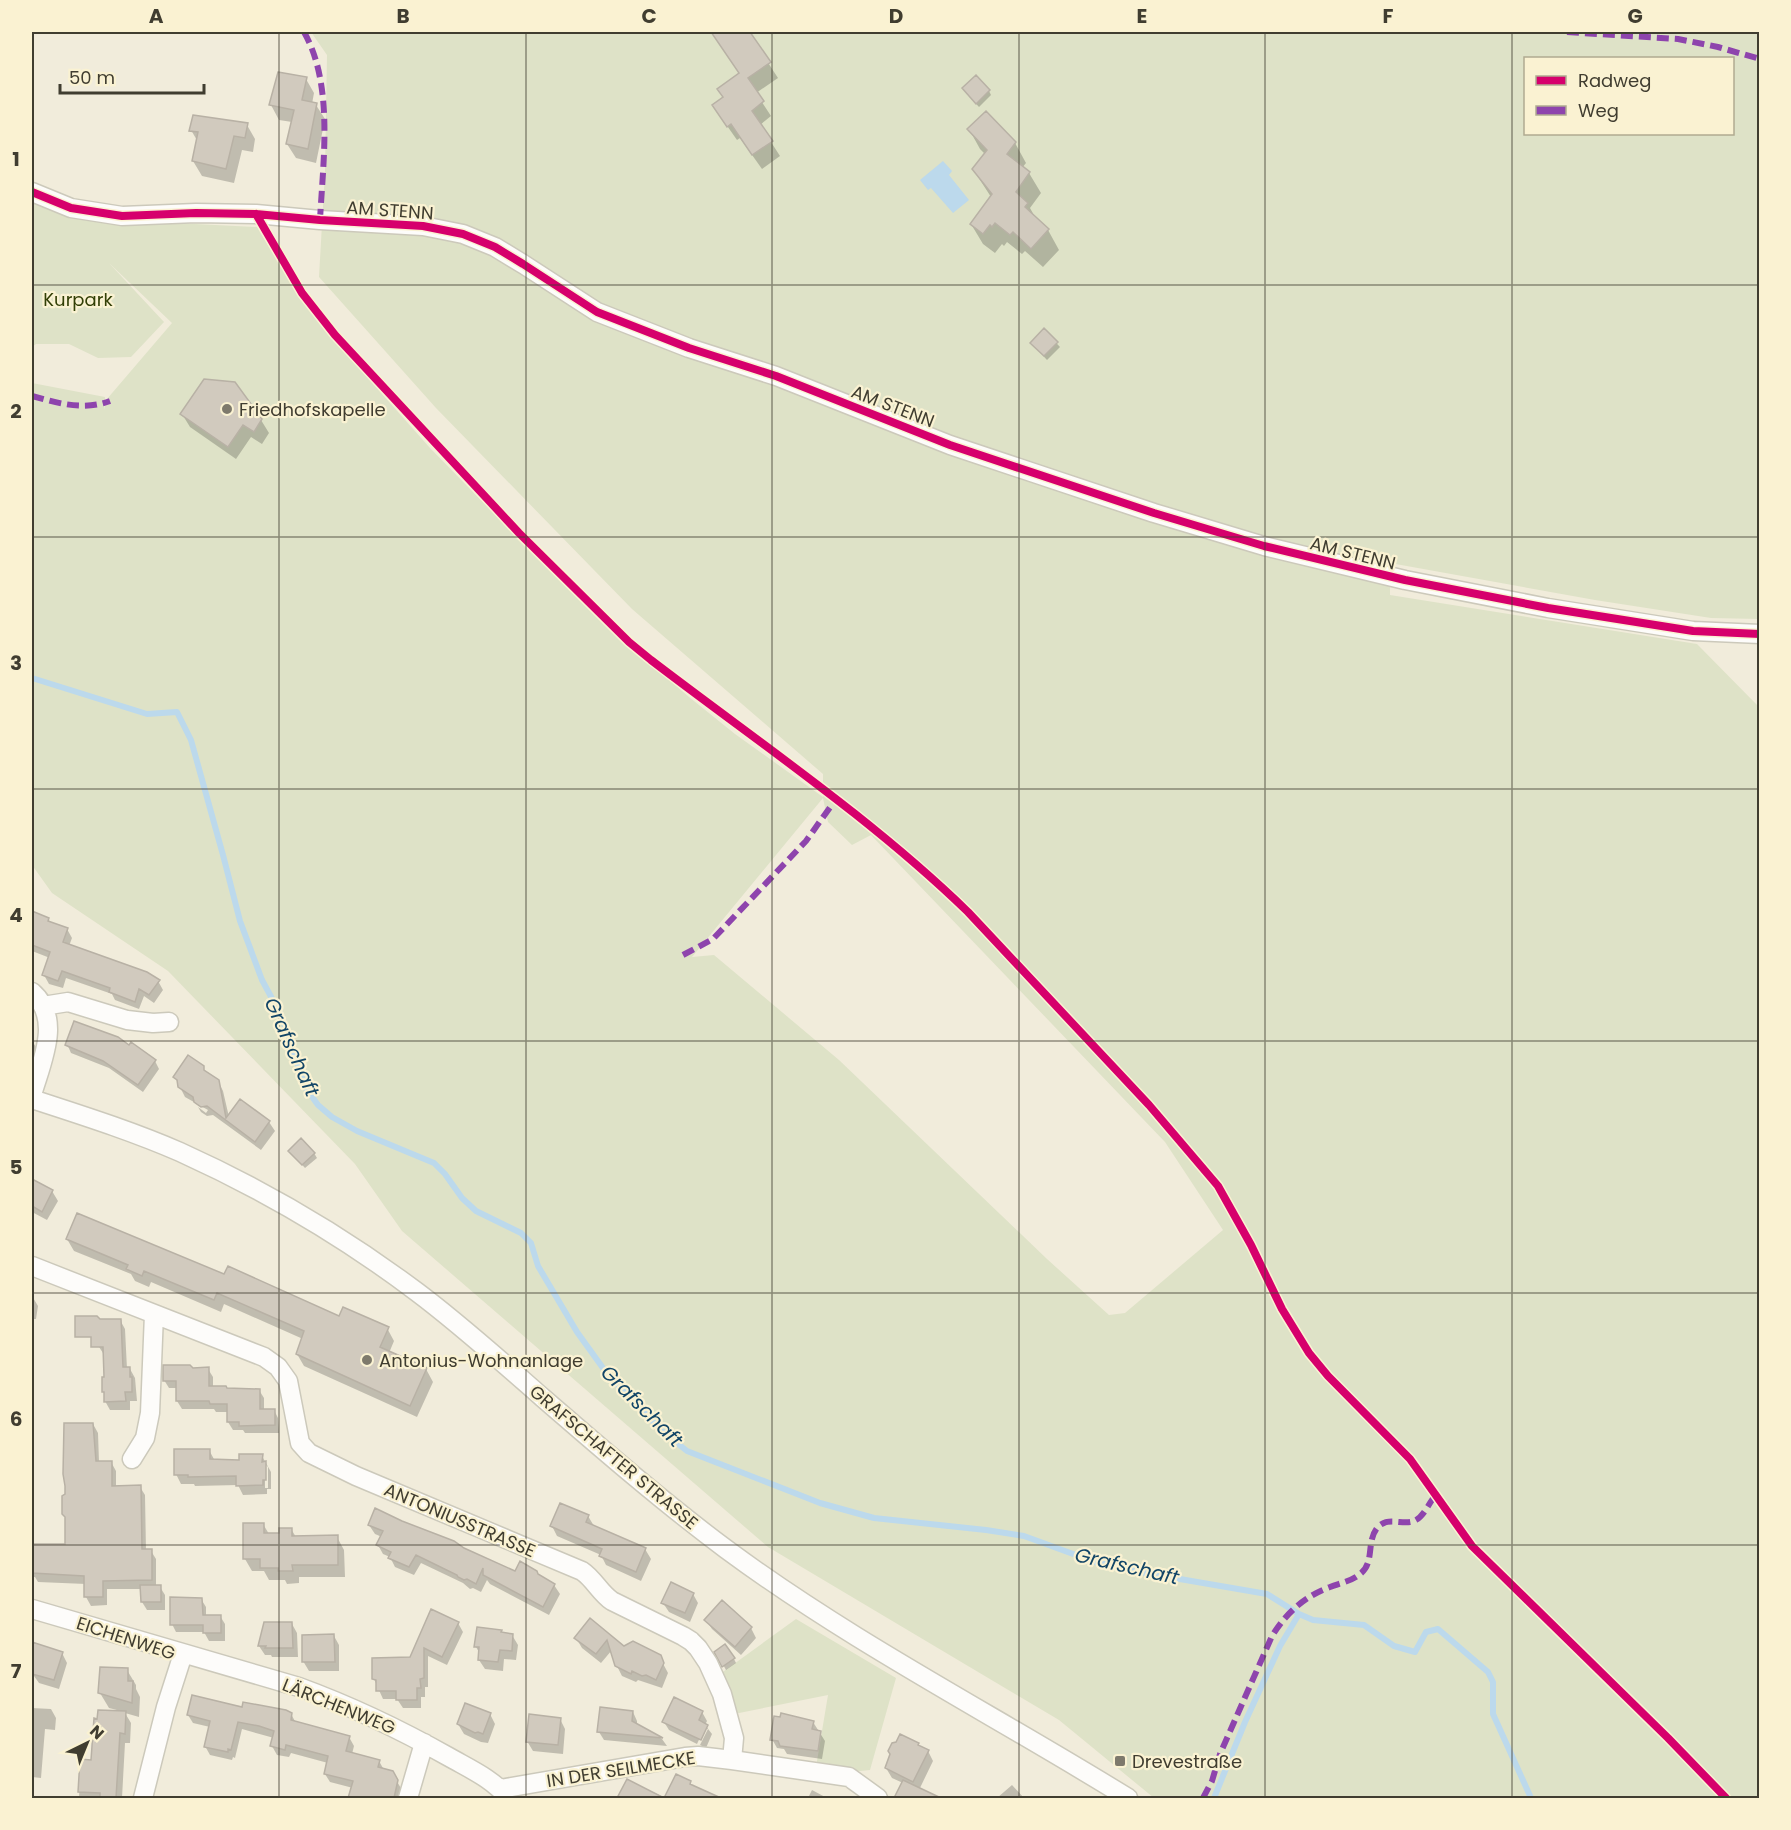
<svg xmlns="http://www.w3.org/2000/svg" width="1791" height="1830" viewBox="0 0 1791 1830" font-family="Poppins,sans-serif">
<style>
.green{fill:#dee2c7;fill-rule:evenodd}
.water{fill:#bcd9ec}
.shadow{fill:#0003;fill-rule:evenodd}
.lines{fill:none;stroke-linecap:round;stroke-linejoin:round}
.stream{stroke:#bcd9ec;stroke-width:6}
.building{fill:#d1cabe;stroke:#b8b1a5;stroke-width:1.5}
.minor-casing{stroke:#ccc9bb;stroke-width:21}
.minor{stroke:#fdfcfa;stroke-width:18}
.quiet{stroke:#8e44ad;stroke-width:6;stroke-dasharray:12 6;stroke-linecap:butt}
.cycleway-casing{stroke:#faf2d2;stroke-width:11}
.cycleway{stroke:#d6006c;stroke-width:8}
.grid{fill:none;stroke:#403d30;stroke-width:1.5;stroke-opacity:0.55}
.poi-dot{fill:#7e7a6c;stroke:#faf2d2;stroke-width:2}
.labels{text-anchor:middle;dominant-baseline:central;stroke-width:4.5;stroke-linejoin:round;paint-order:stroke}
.street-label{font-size:18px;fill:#403d30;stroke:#faf2d2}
.park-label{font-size:18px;fill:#323f06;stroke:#faf2d2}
.poi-label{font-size:18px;fill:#403d30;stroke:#faf2d2;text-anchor:start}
.water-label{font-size:20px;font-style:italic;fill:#124567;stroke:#faf2d2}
.neatline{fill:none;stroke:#403d30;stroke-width:2}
.grid-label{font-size:20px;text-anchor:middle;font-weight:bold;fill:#403d30}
</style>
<rect width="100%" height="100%" fill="#f1ecdb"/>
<path class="green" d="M311,32H1759V619L1711,618L1595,600L1390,563V595L1697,644L1759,707V1798H1154L1059,1720L768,1547L402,1231L355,1164L168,971L52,893L32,865V383L105,397L104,410L107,399L172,323L109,263L164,322L131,357L98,358L69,344H36L32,347V200L47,209L72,218L257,227L294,288L335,341L430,448L556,577L615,634L689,697L735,734L823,797V774L632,609L436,408L319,277L325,171L327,55ZM1526,58H1732V134H1526ZM823,798L828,822L852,845L871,835L1165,1142L1223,1230L1125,1313L1109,1315L1047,1259L839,1060L714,955L692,957Z
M796,1619L896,1678L870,1770L850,1772L816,1767L828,1695L734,1714L720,1674Z"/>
<path class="water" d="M943,161L952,171L949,175L969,200L953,213L931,188L928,190L920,180Z"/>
<path class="shadow" d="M711,32H748L778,78L756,93L771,116L760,125L780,156L762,169L740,138L737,140L723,120L724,98L740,74Z
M306,79L314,93L312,104L316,105L325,119L316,163L296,158L287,144L292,122L279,120L271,105Z
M989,91L991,95L979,107L966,93Z
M247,125L255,139L253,152L242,150L234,183L202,176L193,161L198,142L191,130Z
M969,129L1015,143L1026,163L1022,168L1029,173L1041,193L1030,208L1036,219L1048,230L1059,250L1043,267L1025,251L1022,254L1007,242L1004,246L1002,244L995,253L983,244L971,224L991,197L973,169L985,154L980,149Z
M1044,330L1060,347L1047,360L1031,343Z
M182,414L261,420L269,433L262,444L251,437L236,459L190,427Z
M32,913L48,919L51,923L67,929L72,938L69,946L158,981L163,990L154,1003L144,996L139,1009L115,1000L112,994L66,978L63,988L49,984L44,975L50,958L32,951Z
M32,1041L38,1050L34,1063L32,1062Z
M67,1044L155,1061L159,1069L143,1092L109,1068L71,1053Z
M202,1067L206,1073L218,1081L223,1091L229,1117L269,1122L275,1131L261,1150L213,1115L207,1116L201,1112L198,1107L206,1113L208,1110L185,1097L175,1077Z
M314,1153L317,1158L305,1168L293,1155Z
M32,1180L52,1191L58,1201L47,1220L32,1212Z
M67,1239L225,1276L340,1318L387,1328L394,1341L389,1353L426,1369L433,1382L417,1417L304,1366L297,1354L303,1339L224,1304L221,1312L151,1282L149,1287L135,1281L131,1274L74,1251Z
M32,1296L38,1306L36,1319H32Z
M120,1320L125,1329L127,1369H130L135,1378L137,1401H130V1410H110L105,1401L104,1392L105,1356L99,1347Z
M192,1369H208L213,1377V1387L227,1390H259L264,1398V1411L274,1410L278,1418L279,1433H245L243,1430H233L228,1422V1412H216L214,1409H182L177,1401V1388H169L164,1380Z
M93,1424L98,1433L99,1462H111L116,1471V1487H140L145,1495L146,1551H151L156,1559V1587H160L165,1595V1610H147L142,1602V1589H107V1605L91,1606L86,1597V1584L38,1582L35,1577H32V1552H59L66,1545V1494Z
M209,1450L215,1461H240L262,1456L271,1472V1489H267V1494L243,1495L238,1485L195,1486L194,1484H181L176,1474ZM265,1464L268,1467V1488H265Z
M588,1516L594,1526L645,1549L651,1559L641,1581L606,1565L601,1555L557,1536L552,1526Z
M263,1524L269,1534H281L291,1529L296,1537H337L344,1550L345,1577H299V1583L287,1584L285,1580H269L264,1571H252L245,1559Z
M369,1525L463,1549L515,1573L539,1576L554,1585L560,1594L549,1615L490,1584L487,1580L481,1592L473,1588L470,1589L463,1583L421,1563L414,1575L395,1567L390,1557L383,1554L378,1545L382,1537L375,1534Z
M693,1594L698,1603L690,1622L669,1612L663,1603Z
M201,1599L206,1607V1616H220L225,1624V1641H209L204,1632H176L172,1624Z
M722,1602L751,1628L756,1638L741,1655L712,1629L706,1620Z
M432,1611L458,1623L463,1632L447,1665L428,1656V1687H425V1697H421V1708H403L397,1699H383L374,1679L411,1659Z
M590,1621L624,1647L659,1656L668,1673L662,1688L638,1680L636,1682L622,1676L617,1666L612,1650L601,1663L582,1648L576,1638Z
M292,1624L297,1633L298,1657H272L271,1655H265L259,1646Z
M501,1631L503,1634L512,1635L518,1645L516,1660L504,1659L503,1671L485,1669L479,1660L480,1654L476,1647Z
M334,1636L339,1645V1671H309L303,1661Z
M32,1644L62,1653L67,1663L59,1689L39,1683L34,1676L32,1675Z
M716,1652L734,1659L736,1663L726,1670Z
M127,1670L136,1685V1689L140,1697L139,1717L125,1713L131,1723L130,1743H125L122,1798H79L81,1761H93L121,1711L109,1708L100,1693Z
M32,1708L51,1709L56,1718L55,1730L45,1729L41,1778L32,1777V1784Z
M243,1708L291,1714L296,1723L349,1737L354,1746L352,1754L379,1761L384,1770L392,1773L402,1790L400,1798H350L353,1788L330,1782L325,1774L328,1763L291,1753L289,1757L277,1755L272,1746L274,1738L242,1729L235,1758L233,1757L232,1760L210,1755L205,1746L210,1727L193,1723L188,1715Z
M633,1712L637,1721V1725L662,1739L667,1746L604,1740L599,1732Z
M702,1712L707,1721L705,1725L712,1734L706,1748L700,1745L708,1729H704L697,1744L669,1730L664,1722Z
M490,1714L495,1724L488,1743L481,1742L464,1734L458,1724Z
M560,1719L565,1729L563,1754L533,1751L527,1741Z
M813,1722L825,1741L822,1759L787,1754L784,1749L777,1748L772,1739Z
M900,1736L918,1744L920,1748L928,1751L933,1761L919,1790L921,1794L919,1798H898L897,1796L903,1783L892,1778L886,1768Z
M676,1776L690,1782L693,1787L718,1798H642L646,1789L666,1798Z
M1012,1785L1024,1798H997Z
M812,1790L827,1798H808Z"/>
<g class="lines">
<path class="stream" d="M32,678L147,714L177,712L191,740L223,855L240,921L262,980L282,1017L305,1087L318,1105L332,1117L357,1131L434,1163L445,1174L462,1198L476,1211L521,1233L531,1243L538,1266L577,1332L608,1375L662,1431L687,1451L820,1503L874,1518L986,1530L1024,1536L1095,1562L1139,1572L1267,1594L1299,1614L1313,1620L1364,1625L1394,1646L1415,1652L1426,1632L1438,1629L1488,1672L1493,1682V1714L1531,1798
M1214,1798L1245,1722L1280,1646L1299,1614"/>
</g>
<path class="building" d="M711,32H750L771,62L748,78L764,101L752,111L773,141L752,155L731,124L727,127L712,105L723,97L717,89L739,73Z
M278,72L307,77L302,100L317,103L308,149L286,144L294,110L269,105Z
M976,75L990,90L976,104L962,88Z
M986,111L1016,142L1007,154L1030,172L1016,192L1028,203L1025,207L1049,229L1031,249L1013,232L1010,235L995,223L992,227L990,225L983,234L970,224L992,194L972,169L987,150L967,129Z
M193,115L248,123L245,138L234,136L226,169L192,161L198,132L189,131Z
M1044,328L1058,342L1044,356L1030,343Z
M204,379L235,382L262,419L254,432L243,425L228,447L180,414Z
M32,911L49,918L48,921L68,928L63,942L147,972L160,980L149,995L139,989L135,1002L109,992L110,988L62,971L58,981L42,975L50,952L32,945Z
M74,1021L118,1037L129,1045L131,1042L156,1060L138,1085L103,1061L65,1045Z
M188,1055L204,1066V1070L219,1080L226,1118L240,1099L270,1121L255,1142L207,1106L201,1107L194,1102L193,1097L178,1087L177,1080L173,1077Z
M301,1138L315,1153L302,1165L288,1151Z
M32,1179L53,1190L42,1212L32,1206Z
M77,1213L224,1274L228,1266L339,1316L343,1307L389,1327L380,1347L427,1368L410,1406L296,1354L304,1331L217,1293L214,1300L144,1271L142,1276L126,1269L128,1265L66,1239Z
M75,1316H97L100,1319H121L123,1367H130V1377H132V1392H125L126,1401L104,1402V1392H102V1377H104L103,1347H91V1337H75Z
M163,1365H190L193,1368L209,1367V1386H226L227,1388L260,1389V1409H275V1425L239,1426V1422H227V1404H210L209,1401H176V1381H163Z
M64,1423H93L96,1461H112V1486L141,1485L142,1549H152V1580L103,1581V1597H84V1576L32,1573V1544H65V1517L62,1514V1496L65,1494V1486L63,1474Z
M174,1449H210V1459L239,1460V1454H263L262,1462L266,1461V1480H263V1485L236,1486V1476L188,1477V1475H174Z
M560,1503L589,1515L586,1522L646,1548L636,1572L599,1556L602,1549L550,1526Z
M375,1508L402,1521L454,1541L464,1548L515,1571L520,1561L537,1571L538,1574L555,1584L543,1607L483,1575V1568L476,1584L467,1579L464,1580L458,1577L457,1575L416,1555L409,1567L388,1558L391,1552L376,1545L383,1531L368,1525Z
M243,1523H264V1533H279V1528H292V1536L338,1535V1565H292L293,1571H278V1568H260V1559H243Z
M671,1582L694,1593L685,1613L661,1603Z
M140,1585H161V1602H141Z
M170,1597L202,1598L203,1615H221V1633H203V1625H170Z
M722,1600L752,1627L735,1647L704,1620Z
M431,1609L459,1622L442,1657L424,1648V1678L420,1679L421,1688H417V1700H396V1691H376V1680L372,1679V1658L410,1657Z
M590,1618L624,1646L633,1641L661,1655L664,1663L656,1680L646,1675L642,1676L632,1671L631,1674L615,1666L607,1640L596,1654L574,1638Z
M264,1622H292L293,1648H265L266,1646H258Z
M477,1627L502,1630L501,1632L513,1634L512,1651L500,1650L498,1662L478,1660L479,1647H474Z
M334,1634L335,1662H302V1635Z
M32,1642L63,1652L54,1680L32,1674Z
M725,1644L735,1658L722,1667L714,1652Z
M100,1667L128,1668V1681H133L132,1703L98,1693Z
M192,1695L242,1707L243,1702L286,1710L292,1713L291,1720L350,1736L346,1751L380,1760L378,1767L393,1771L398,1780L394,1798H348L353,1781L324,1774L328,1756L286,1745L285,1750L270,1746L274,1731L259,1726L238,1722L231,1750L228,1749V1752L204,1747L210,1721L187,1715Z
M674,1697L703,1711L699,1720L708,1725L701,1740L662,1722Z
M465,1703L491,1713L483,1734L478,1732L475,1733L457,1724Z
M600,1707L633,1711L632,1721L663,1738L597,1732Z
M98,1710L126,1711L125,1734L120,1733L116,1798H100V1793L78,1792L80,1759L91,1760L94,1718L97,1719Z
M781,1713L814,1721L812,1729L821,1731L818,1751L780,1746L778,1741L770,1740L774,1716L780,1717Z
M529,1714L561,1718L558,1745L526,1742Z
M900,1734L919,1743L918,1745L929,1750L913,1782L885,1768L890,1754L888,1751L892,1743L896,1742Z
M676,1774L691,1781L690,1784L721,1798H617L627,1779L664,1798Z
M903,1780L941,1798H894Z"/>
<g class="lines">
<defs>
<path id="minor" d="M32,192L71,208L122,216L196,213L256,214L320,220L423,226L463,234L495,247L523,264L597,312L689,348L776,376L950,445L1154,513L1264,546L1405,580L1548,608L1693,631L1760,634
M32,992C63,1019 41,1063 32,1095
M43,1006L68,1002L127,1020L153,1023L169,1022
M32,1099C81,1115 132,1131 180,1152C264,1190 344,1237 417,1292C461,1325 502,1362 543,1398C603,1450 663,1502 726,1549C853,1643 994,1715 1128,1798
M32,1266L264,1357L278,1367L288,1381L300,1443L309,1453L356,1476L582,1571C594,1579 600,1593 612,1601L683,1636L691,1641L698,1648L708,1663L722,1694L734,1738L732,1760
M132,1459L145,1438L150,1413L154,1314
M32,1609L299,1687C351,1706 401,1730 449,1757C470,1769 493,1779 508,1798
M500,1789L685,1757L698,1756L732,1760L849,1777L878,1798
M143,1798L166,1707L183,1654
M408,1798L424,1743"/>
</defs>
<use href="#minor" class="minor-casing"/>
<use href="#minor" class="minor"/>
<path class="quiet" d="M304,32C334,85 323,161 320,220
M1567,32L1678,39L1718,47L1760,59
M32,396C58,403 83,411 110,401
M683,955L713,939L806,841L836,799
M1203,1798L1212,1781L1220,1754L1272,1636C1286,1613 1305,1596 1330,1587C1340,1583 1352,1581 1360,1574C1375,1563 1366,1542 1377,1528C1388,1515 1404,1527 1416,1520C1425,1515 1429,1502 1436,1495"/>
<defs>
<path id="cycleway" d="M32,192L71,208L122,216L196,213L256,214L320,220L423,226L463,234L495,247L523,264L597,312L689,348L776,376L950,445L1154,513L1264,546L1405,580L1548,608L1693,631L1760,634
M256,214L302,293L335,335L519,533L629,642L651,660C758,742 871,818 968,912L1149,1105L1218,1186L1251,1245L1282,1309L1309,1353L1328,1376L1410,1459L1472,1546L1668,1738L1726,1798"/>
</defs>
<use href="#cycleway" class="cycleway-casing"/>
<use href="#cycleway" class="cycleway"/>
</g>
<path class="grid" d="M279,32V1798M526,32V1798M772,32V1798M1019,32V1798M1265,32V1798M1512,32V1798M32,285H1760M32,537H1760M32,789H1760M32,1041H1760M32,1293H1760M32,1545H1760"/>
<g class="poi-dot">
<circle cx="227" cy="409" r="6"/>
<circle cx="367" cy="1360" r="6"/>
<rect x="1114" y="1755" width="12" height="12" rx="3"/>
</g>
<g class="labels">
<g class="street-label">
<text transform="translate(390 210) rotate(4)">AM STENN</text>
<text transform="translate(893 406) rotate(21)">AM STENN</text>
<text transform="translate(1353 553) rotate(14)">AM STENN</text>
<text transform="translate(614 1457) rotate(40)">GRAFSCHAFTER STRASSE</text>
<text transform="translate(460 1520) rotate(23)">ANTONIUSSTRASSE</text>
<text transform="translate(126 1638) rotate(18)">EICHENWEG</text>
<text transform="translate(339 1706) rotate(22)">LÄRCHENWEG</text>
<text transform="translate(621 1769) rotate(-9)">IN DER SEILMECKE</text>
</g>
<g class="park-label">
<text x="78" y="299">Kurpark</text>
</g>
<g class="poi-label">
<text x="239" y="409">Friedhofskapelle</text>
<text x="379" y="1360">Antonius-Wohnanlage</text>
<text x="1132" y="1761">Drevestraße</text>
</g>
<g class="water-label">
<text transform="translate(292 1047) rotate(66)">Grafschaft</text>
<text transform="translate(642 1406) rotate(45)">Grafschaft</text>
<text transform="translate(1127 1566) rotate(13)">Grafschaft</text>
</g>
</g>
<rect width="1791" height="1830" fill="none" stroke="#faf2d2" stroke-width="66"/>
<rect x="1524" y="57" width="210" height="78" fill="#faf2d2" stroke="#b0aa91" stroke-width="1.5"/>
<rect x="1536" y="76" width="30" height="9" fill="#d6006c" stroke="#b0aa91" stroke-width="1.5"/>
<text x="1578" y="87" font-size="18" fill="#403d30">Radweg</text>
<rect x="1536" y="106" width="30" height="9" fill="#8e44ad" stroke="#b0aa91" stroke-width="1.5"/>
<text x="1578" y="117" font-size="18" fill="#403d30">Weg</text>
<g transform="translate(87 1743) rotate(43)" stroke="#faf2d2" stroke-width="4.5" paint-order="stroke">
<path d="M0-4.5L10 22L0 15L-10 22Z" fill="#403d30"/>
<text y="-9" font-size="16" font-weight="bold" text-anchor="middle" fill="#403d30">N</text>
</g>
<path d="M60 84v9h144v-9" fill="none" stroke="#403d30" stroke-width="3"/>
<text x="69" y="84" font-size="18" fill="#403d30" stroke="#faf2d2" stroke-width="4.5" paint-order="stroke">50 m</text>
<rect x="33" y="33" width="1725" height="1764" class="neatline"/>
<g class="grid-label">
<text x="156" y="23">A</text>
<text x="403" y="23">B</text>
<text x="649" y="23">C</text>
<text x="896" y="23">D</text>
<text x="1142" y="23">E</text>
<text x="1388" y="23">F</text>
<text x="1635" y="23">G</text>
<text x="16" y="166">1</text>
<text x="16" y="418">2</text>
<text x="16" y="670">3</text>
<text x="16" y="922">4</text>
<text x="16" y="1174">5</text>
<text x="16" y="1426">6</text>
<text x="16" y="1678">7</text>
</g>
</svg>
